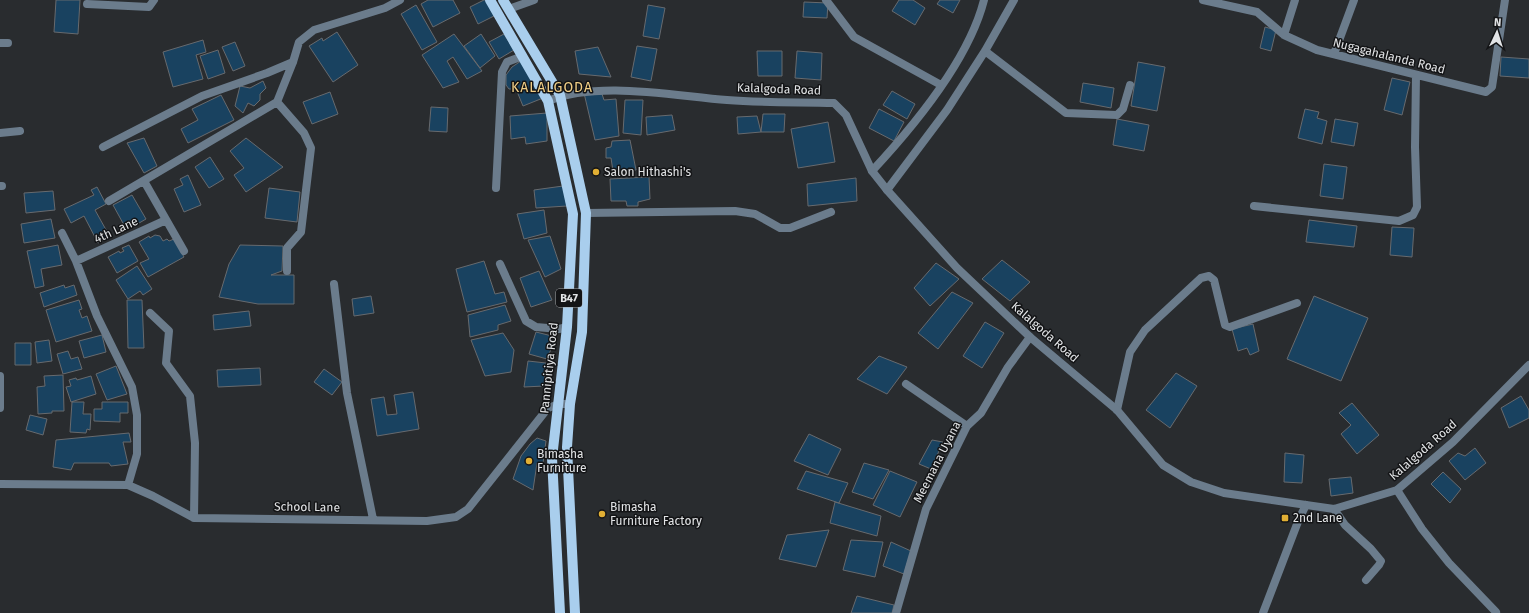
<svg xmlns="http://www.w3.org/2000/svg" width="1529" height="613" viewBox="0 0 1529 613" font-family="'Fira Sans',sans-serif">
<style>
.building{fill:#194260;stroke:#676a6e}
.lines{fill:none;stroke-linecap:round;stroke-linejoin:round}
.minor{stroke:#6b7c8c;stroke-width:8}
.tertiary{stroke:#6b7c8c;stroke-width:8}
.primary{stroke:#a9ceed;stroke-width:10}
.poi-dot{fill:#e1af34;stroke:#131416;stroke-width:1.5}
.labels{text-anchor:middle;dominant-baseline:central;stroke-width:3;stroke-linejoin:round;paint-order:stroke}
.shield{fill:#131416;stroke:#a4a6a8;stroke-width:1}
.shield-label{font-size:11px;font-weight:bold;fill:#e2e4e6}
.street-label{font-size:12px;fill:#e2e4e6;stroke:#131416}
.poi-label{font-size:12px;fill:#e2e4e6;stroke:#131416;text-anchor:start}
.quarter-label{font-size:14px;letter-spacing:1px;fill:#f1cf86;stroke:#131416}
</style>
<rect width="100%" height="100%" fill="#292c2f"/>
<path class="building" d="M56,0H80L78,34L54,32Z
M428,0H453L460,13L433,27L421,4Z
M484,0H486L494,16L478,24L470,7Z
M899,0H913L925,8L915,25L892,11Z
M940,0H960L953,13L937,4Z
M804,2L828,3L827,18L803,17Z
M416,5L437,42L422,50L401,14Z
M648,5L665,8L659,39L643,36Z
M1265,27L1276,30L1271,51L1260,48Z
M337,32L358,65L333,82L309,46L322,38L323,41Z
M454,34L482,71L467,79L453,57L447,61L459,82L443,88L422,55Z
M481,34L495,56L480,68L464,46Z
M504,34L514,50L499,59L489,42Z
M203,40L206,52L196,55L203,79L173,87L163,52Z
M235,42L245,66L233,71L222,47Z
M637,46L657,49L651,81L631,77Z
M598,47L611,77L579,74L575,51Z
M218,50L225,73L208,79L200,56Z
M757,51H782V76H758Z
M797,51L822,53L821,80L795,78Z
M1501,57L1529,59V78L1500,76Z
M521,61L543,98L523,106L516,89H509L506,85V75L512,67Z
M1138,62L1165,67L1157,111L1131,106Z
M1392,78L1410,82L1402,115L1384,110Z
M263,81L266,88L260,94V100L254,106L248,103L243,113L235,106L240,86L250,88Z
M1083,83L1114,88L1111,108L1080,102Z
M892,91L915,104L907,119L883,105Z
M330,92L338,114L312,124L303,102Z
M584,93L602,94L604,100L616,99L619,136L595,140Z
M221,95L234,120L188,143L181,129L198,120L192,109Z
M625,100H643L641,135L623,133Z
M431,107L448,108L447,132L429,131Z
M879,109L904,122L894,141L869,128Z
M1305,109L1319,112L1317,118L1327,121L1322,144L1298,138Z
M547,113V141L526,144L525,137L511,139L510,116Z
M763,114H785L784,132H761Z
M672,115L675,130L647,135L646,117Z
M757,116L761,132L738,134L737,117Z
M1117,119L1149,125L1144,151L1113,145Z
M1335,119L1358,123L1354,146L1331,142Z
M828,122L835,162L798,168L791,129Z
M144,138L157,166L144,173L127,143Z
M246,138L283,167L246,192L234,175L244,168L230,151Z
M630,140L636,170L613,171L611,158H606V148L611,147L612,141Z
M210,157L224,179L209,188L195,167Z
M1324,164L1347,167L1343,199L1320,196Z
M188,175L201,205L184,212L174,189L183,185L180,179Z
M649,177L650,199L638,202V206H627L626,201H611L610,179Z
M856,178L857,201L808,206L807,184Z
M563,186L567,206L536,208L534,190Z
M97,187L106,204L95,210L110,237L98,243L84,216L71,223L64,209L94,195L91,190Z
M269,188L300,192L297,222L265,218Z
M53,191L55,210L26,213L24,193Z
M132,195L146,219L134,226L131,221L124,225L113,205Z
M544,210L547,233L524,239L517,214Z
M51,219L55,238L24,243L21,224Z
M1309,220L1357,226L1354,247L1306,242Z
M1392,227L1414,228L1412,257L1390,255Z
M155,235L160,236L163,241L167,239L169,241L174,239L184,257L148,277L140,263L149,259L139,242L149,236L150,238Z
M550,236L561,269L545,277L528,240Z
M58,245L62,265L41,269L44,286L35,288L27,251Z
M129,245L138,261L117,273L108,257L119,251L120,253L124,251L122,248Z
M240,245L283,246L282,271L271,275H294V304H258L219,297L229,264Z
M1002,260L1030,282L1010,301L982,279Z
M484,261L495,294L504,292L507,302L467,312L456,269Z
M936,263L959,279L930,306L914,288Z
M137,266L152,289L143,295L140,291L128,299L116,280Z
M539,271L552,300L531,307L520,278Z
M64,285L65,288L74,285L77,295L44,307L40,293Z
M952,292L973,303L938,349L918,333Z
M371,296L374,313L354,316L352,299Z
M1314,296L1368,318L1341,381L1287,359Z
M79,300L82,309L79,310L82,318L87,316L92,331L56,342L46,310Z
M127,300H142L144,348H128Z
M505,305L511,321L498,325V330L470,337L468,315Z
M249,311L251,326L214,330L213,315Z
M985,322L1004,333L982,368L963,356Z
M1253,324L1259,351L1250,355L1247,348L1238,351L1232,329Z
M536,332L556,337L547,359L529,354Z
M503,333L514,350L511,372L485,376L471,340Z
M102,335L106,352L84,358L79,341Z
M49,340L52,361L37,363L35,342Z
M15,343H31V365H15Z
M68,351L71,359L78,357L82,369L63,374L57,354Z
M879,356L907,367L887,394L857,379Z
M528,361L546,363L544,386L524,387Z
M116,366L127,394L107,400L96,374Z
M260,368L261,385L218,387L217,370Z
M324,369L342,382L332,395L314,382Z
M1176,373L1197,386L1170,428L1146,410Z
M63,375L64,411H52V413L38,414L37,387L45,386L44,376Z
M91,376L96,394L71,402L66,387L71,386L69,380L76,378L77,380Z
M413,392L419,429L377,436L371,399L384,397L387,415L397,414L394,395Z
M1521,396L1529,410V418L1509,428L1501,408Z
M72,402H84L83,414H91L90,430L87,429L86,433L70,432Z
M102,402H128V413H120V422L94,421V409H102Z
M1352,403L1379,435L1357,454L1341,434L1351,425L1339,413Z
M30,415L47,419L43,435L26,430Z
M129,433L131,442H123L128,464L111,466L109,463H74L71,470L53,467L56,440Z
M809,434L841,449L828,475L794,461Z
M537,438L546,441L543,463H537L533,490L513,479L521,456L530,444Z
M932,440L943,442L931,469L919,464Z
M1475,448L1486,463L1465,480L1449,461L1458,453L1465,456Z
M1285,453L1304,455L1302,483L1284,482Z
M864,463L889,470L873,499L852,492Z
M806,471L848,483L839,503L797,489Z
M890,471L917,482L900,517L873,505Z
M1443,472L1461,489L1450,503L1431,484Z
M1351,477L1353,493L1331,496L1329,479Z
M835,502L881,516L877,536L830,523Z
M829,530L816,567L779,559L787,535Z
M851,540L883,542L875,577L843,570Z
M891,542L911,551L904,574L883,566Z
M857,596L894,605L892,613H851Z"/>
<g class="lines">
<path class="minor" d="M826,0L854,37L941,85
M1203,0L1257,12L1284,35L1317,50L1486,92L1492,87L1505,0
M87,4L149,7L154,0
M509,9L534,0
M1284,35L1295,0
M0,43H8
M985,51L1066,113L1117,115L1123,109L1130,85
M1334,54L1354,0
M277,102L304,133L311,148L301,232L287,248V271
M277,102L293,62L299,42L314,30L385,8L400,0
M0,133L20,131
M103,147L202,96L267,73L293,62
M872,171C913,127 969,59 984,0
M144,181L184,251
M0,186H2
M496,188L502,72L507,62L523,56
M887,190L947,110L985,51L1014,0
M109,201L277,102
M1254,206L1399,221L1413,215L1417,207L1415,147L1416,75
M586,213L735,211L755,214L780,228H790L831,212
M62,233L76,261L97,316L132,387L137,415V454L128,485
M76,261L166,220
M500,264L526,321L536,327L559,329L567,327
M334,284L347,393L373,519
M150,313L169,331L166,363L190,396L195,443L194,518
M0,376V408
M906,384L967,426
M1117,410L1130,352L1145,330L1201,278L1209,276L1214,280L1225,325L1230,327L1297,303
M0,484L128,485L153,496L194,518L427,521L456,517L468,509L548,408L559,404H570
M1397,490L1422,529L1449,563L1496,612
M1334,509L1345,525L1371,549L1381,561L1379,565L1366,580
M896,613L926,509L967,426L981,413L1008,367L1030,337
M1263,613L1299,519L1306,505"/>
<path class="tertiary" d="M548,101C598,80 674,96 727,100C762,103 798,102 834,103L846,115L872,171L887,190L957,268L1030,337L1117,410L1163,465L1191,482L1224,493L1334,509L1397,490L1453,442L1529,365"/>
<path class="primary" d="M490,0L548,101L573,214L567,327L552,458L560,613
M503,0L560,95L586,213L582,332L570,404L567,447L575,613"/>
</g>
<g class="poi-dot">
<circle cx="596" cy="172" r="4"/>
<circle cx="529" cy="461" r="4"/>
<circle cx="602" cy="514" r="4"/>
<rect x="1281" y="514" width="8" height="8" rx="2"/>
</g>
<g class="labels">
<rect class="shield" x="556" y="289" width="26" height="18" rx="3"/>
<g class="shield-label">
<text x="569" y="298">B47</text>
</g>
<g class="street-label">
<text transform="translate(1389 56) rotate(14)">Nugagahalanda Road</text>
<text transform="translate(779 89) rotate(2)">Kalalgoda Road</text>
<text transform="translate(116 230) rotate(-25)">4th Lane</text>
<text transform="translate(1045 332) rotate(41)">Kalalgoda Road</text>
<text transform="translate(549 368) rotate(-84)">Pannipitiya Road</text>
<text transform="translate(1423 450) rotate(-41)">Kalalgoda Road</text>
<text transform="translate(937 462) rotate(-63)">Meemana Uyana</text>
<text transform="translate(307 507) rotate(1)">School Lane</text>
</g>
<g class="poi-label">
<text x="604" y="172">Salon Hithashi's</text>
<text x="537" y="454">Bimasha<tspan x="537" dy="14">Furniture</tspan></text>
<text x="610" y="507">Bimasha<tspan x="610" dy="14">Furniture Factory</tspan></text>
<text x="1293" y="518">2nd Lane</text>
</g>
<g class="quarter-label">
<text x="552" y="87">KALALGODA</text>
</g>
</g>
<g transform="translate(1497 32) rotate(4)" stroke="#131416" stroke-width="3" paint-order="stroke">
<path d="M0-3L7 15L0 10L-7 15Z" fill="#e2e4e6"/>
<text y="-6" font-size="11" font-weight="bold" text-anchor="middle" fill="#e2e4e6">N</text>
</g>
</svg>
